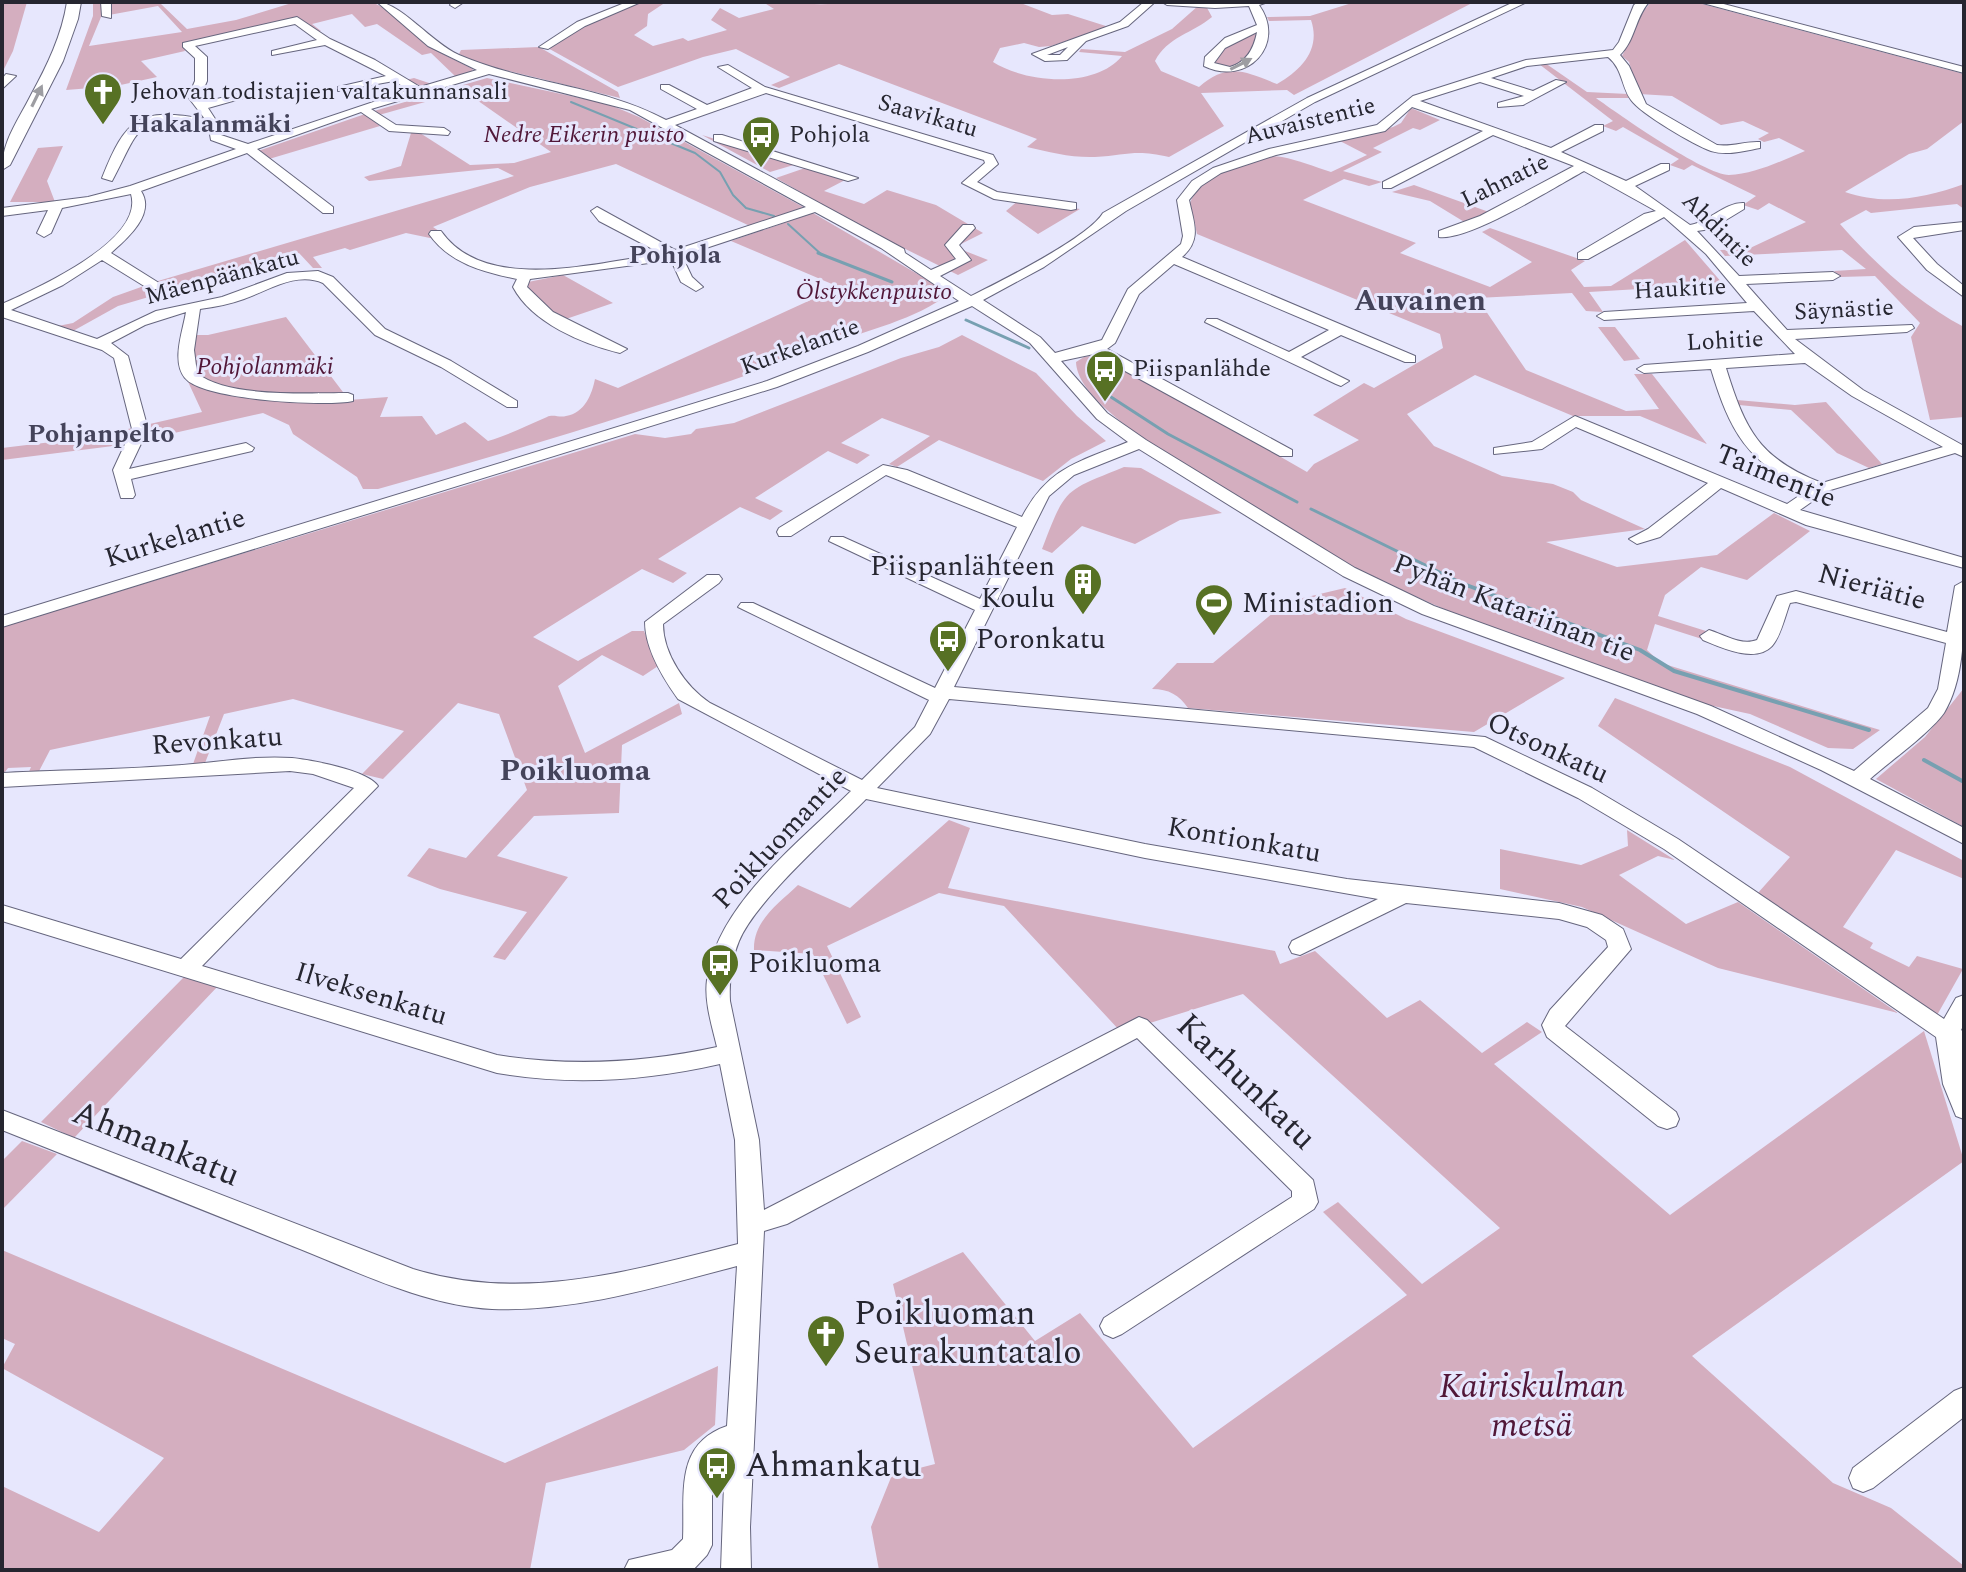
<svg xmlns="http://www.w3.org/2000/svg" width="1966" height="1572" viewBox="0 0 1966 1572" font-family="Spectral,serif">
<style>
.green{fill:#d4aebf}
.lines{fill:none;stroke-linecap:round;stroke-linejoin:round}
.stream-far2{stroke:#77a0b1;stroke-width:2}
.stream-far1{stroke:#77a0b1;stroke-width:3}
.stream{stroke:#77a0b1;stroke-width:4}
.minor-casing{stroke:#66667e;stroke-width:2}
.major-casing{stroke:#66667e;stroke-width:2}
.minor{fill:#fff;fill-rule:evenodd}
.major{fill:#fff;fill-rule:evenodd}
.oneway{fill:#9d9da2}
.labels{text-anchor:middle;dominant-baseline:central;stroke-width:6;stroke-linejoin:round;paint-order:stroke}
.far-poi-label{font-size:24px;fill:#262630;stroke:#e7e7fd;text-anchor:start}
.far-street-label{font-size:24px;fill:#262630;stroke:#e7e7fd}
.far-park-label{font-size:24px;font-style:italic;fill:#511738;stroke:#e7e7fd}
.far-neighbourhood-label{font-size:26px;font-weight:bold;fill:#44435a;stroke:#e7e7fd}
.street-label{font-size:28px;fill:#262630;stroke:#e7e7fd}
.poi-label{font-size:28px;fill:#262630;stroke:#e7e7fd;text-anchor:start}
.far-district-label{font-size:30px;font-weight:bold;fill:#44435a;stroke:#e7e7fd}
.neighbourhood-label{font-size:30px;font-weight:bold;fill:#44435a;stroke:#e7e7fd}
.near-street-label{font-size:34px;fill:#262630;stroke:#e7e7fd}
.near-poi-label{font-size:34px;fill:#262630;stroke:#e7e7fd;text-anchor:start}
.near-park-label{font-size:34px;font-style:italic;fill:#511738;stroke:#e7e7fd}
</style>
<rect width="100%" height="100%" fill="#e7e7fd"/>
<path class="green" d="M27,2L13,51L2,73V3Z
M93,2H101L105,16L101,17L89,46L182,32L158,6L109,15L106,5L116,2L161,4L187,29L236,20L295,2H372L386,9L439,52L473,69L471,73C449,80 427,93 406,80L414,78L432,84L455,76L431,53L422,55L377,24L365,27L352,14L312,24L321,31L317,32L292,19L183,45L185,51L141,61L157,77L116,86L66,90L93,16Z
M642,2H666L648,14L647,26L634,35L653,46L683,38L688,41L727,30L711,20L720,8L739,18L774,9L763,2C791,2 822,7 849,2H1018L1052,15L1068,14L1109,27L1051,46L1039,47L1024,43L1000,48L993,62C1026,83 1095,89 1122,56L1079,52L1081,49L1125,52L1172,29L1198,6H1206L1212,17C1193,33 1167,37 1155,61L1161,71L1199,87C1227,62 1245,71 1277,84C1302,70 1321,49 1311,20L1269,21L1267,17L1310,16L1355,2H1474L1294,95L1287,90L1201,93L1224,126L1169,157C1136,149 1127,155 1095,157C1072,158 1049,152 1027,147L1037,139L839,64L779,88L771,85L790,77L736,49L703,57L618,87L546,47L563,35Z
M1651,2H1695L1964,74V121L1927,149L1909,154L1845,192C1885,206 1925,198 1964,184V209L1957,204L1871,213L1866,210L1840,224C1874,263 1918,303 1964,327V417L1930,420L1911,337L1920,323L1875,276L1840,277L1834,271L1866,269L1842,250L1725,256L1720,250L1748,249L1806,222L1769,203L1758,210L1743,205L1756,196L1692,165L1684,170L1670,165L1679,159L1623,127L1616,131L1603,126L1613,121L1539,64L1545,63L1587,92L1628,94L1629,98H1596C1618,114 1705,175 1729,175C1755,174 1781,161 1805,151L1779,138L1764,142L1758,139L1769,133L1743,121L1721,125L1672,96L1639,94L1629,62L1622,56C1633,37 1636,18 1651,2Z
M1251,33L1259,35C1252,52 1245,64 1226,68L1212,63L1224,49Z
M539,47L618,92L620,98L480,64L459,54L461,50Z
M487,78L608,104L639,117L805,208L750,226L616,164L530,187L433,227L445,235L430,238L406,233L350,250L345,248L313,257L322,268H313L299,253L118,306L73,331L58,326L73,323L113,297L158,281L514,176L498,168L369,181L364,177L401,166L411,133H420L470,165L514,163L551,152L464,91L379,115L374,111Z
M1411,108L1440,120L1420,130L1413,128L1373,148L1382,152L1343,171L1382,182L1369,186L1344,179L1303,200L1416,243L1400,253L1490,287L1532,262L1482,232L1490,228L1585,261L1571,270L1584,287L1611,286L1685,240L1723,284L1589,292L1603,312L1586,311L1572,293L1477,298L1526,370L1626,411L1659,409L1634,374H1652L1707,444L1640,416H1573L1475,375L1407,414L1434,446L1502,476L1553,484L1573,492L1581,500L1645,529L1546,542L1617,567L1717,555L1774,513L1810,531L1747,580L1701,567L1665,595L1658,616L1706,631L1702,639L1655,624L1647,650L1661,663L1880,730L1853,749L1828,748L1750,714L1695,702L1444,609L1367,575L1156,447C1131,429 1077,394 1076,362L1084,357L1101,354L1307,472L1314,464L1359,440L1313,415L1364,383L1374,388L1443,348L1440,334L1197,234L1190,203C1201,175 1253,152 1282,157C1298,160 1315,167 1331,172L1367,155L1340,141L1393,127L1401,123Z
M365,114L380,126L269,159L258,151Z
M702,135L797,164L770,172Z
M63,146L47,181L55,202H10L38,148Z
M808,167L847,179L824,191L864,204L887,190L936,205L983,233L955,247L988,260L958,275L863,228L776,178Z
M1414,185L1489,212L1466,223L1430,201L1392,192Z
M1019,200L1080,209L1038,234L1006,211Z
M813,213L950,293C916,320 866,330 826,346C679,402 530,446 378,489H363L357,477L293,434L289,425L263,413L121,445L2,460V448L93,437L202,412L184,373L197,309L193,335H208L286,317L349,400L388,397L380,417L422,416L436,435L465,422L488,441C511,434 526,426 547,417C553,414 560,418 566,416C585,413 592,394 595,379L618,388L839,287L731,241Z
M563,275L613,303L566,319L534,302L526,286L528,282Z
M1598,327H1615L1640,359L1624,361Z
M962,335L1036,373L1077,416L1106,441L1071,459L1043,481L939,440L897,467L889,464L930,436L882,418L841,443L870,455L857,464L828,451L755,498L783,511L770,520L740,507L658,559L687,573L673,583L642,569L533,637L578,661L632,631H644L658,666L643,676L602,655L558,686L585,753L679,703L682,714L622,745L619,813L534,816L497,856L568,877L505,960L493,957L527,912L440,889L407,876L429,848L466,858L527,790L499,714L458,703L383,779L362,774L404,731L293,699L224,714L205,763L193,764L210,716L50,750L37,775L28,774L31,767L8,768L2,776V627L635,434L665,438L691,434L696,429L734,423L901,358L939,347Z
M1737,400L1795,405L1826,402L1882,464L1869,468L1837,453L1791,410L1739,405Z
M1124,467L1141,468L1222,513L1180,520L1135,544L1082,526L1052,553L1042,549C1066,487 1063,492 1124,467Z
M1345,588L1406,619L1565,678L1474,732L1188,708C1179,695 1169,689 1152,689L1177,663H1213L1286,602Z
M1964,688V827L1876,779L1925,737Z
M1615,698L1790,767L1964,861V879L1896,850L1843,927L1873,943L1870,948L1909,967L1917,956L1963,969L1936,1017L1757,894L1790,857L1598,726Z
M949,820L970,828L948,888L1275,951L1280,964L1315,951L1387,1018L1420,1000L1482,1053L1527,1022L1542,1032L1494,1064L1670,1215L1924,1031L1964,1161L1692,1356L1833,1483L1891,1508L1964,1566V1570H879L871,1527L892,1475L935,1464L893,1284L963,1252L1035,1341L1080,1313L1193,1448L1407,1295L1323,1212L1338,1202L1422,1284L1500,1228L1243,994L1121,1032L1004,906L939,893L827,946L861,1017L847,1024L813,954L754,950C753,921 778,904 798,885L850,908Z
M1627,830L1675,860L1658,856L1619,875L1686,924L1738,902L1898,1013L1718,968L1582,907L1500,889V849L1581,865L1628,846Z
M184,977L218,986L74,1138L41,1122Z
M22,1141L57,1154L2,1210V1161Z
M2,1250L505,1463L718,1366L715,1425L684,1450L546,1483L530,1570H2V1486L99,1532L164,1458L2,1368L15,1344L2,1338Z"/>
<g class="lines">
<path class="stream-far2" d="M571,102L695,153L720,172L733,195L746,208L774,216
M788,224L822,255"/>
<path class="stream-far1" d="M818,253L892,282
M966,320L1029,348
M1111,397L1168,434L1297,502
M1311,509L1466,585"/>
<path class="stream" d="M1461,583L1640,650L1674,671L1869,730
M1924,760L1964,782"/>
<defs>
<path id="minor" d="M101,2H111V18L102,16Z
M377,2C400,2 433,44 459,55C526,84 601,85 666,120L697,109L661,89V85H669L707,105L752,88L718,67L728,65L765,87L993,155L998,164L977,182L997,192L1076,203V209L1071,210L994,199L962,183L985,163L984,160L766,93L675,125L904,249L905,253L931,270L956,259L945,245L963,225H973L975,228L959,245L971,260L940,276L971,296C1001,281 1088,238 1103,213L1307,98L1514,2H1527L1315,102L1126,211L1044,267L983,300L1040,337L1055,353L1102,340L1128,289L1181,244L1183,236L1177,200L1192,181L1213,168L1269,149L1377,125L1413,96L1526,60L1613,50L1619,42L1634,5L1638,2H1649C1635,18 1635,41 1620,55L1629,66L1646,104L1717,145C1732,147 1746,141 1760,142V148C1744,151 1727,156 1711,151C1694,145 1641,114 1631,100C1621,86 1623,69 1608,57L1527,66L1491,78L1533,91L1556,80L1566,82L1523,105L1498,107V103L1524,96L1480,82L1420,101L1551,148L1595,125H1603V131L1561,152L1626,181L1661,164H1669V170L1635,186L1690,225C1709,222 1725,202 1744,203V209L1711,229L1697,231L1739,276L1833,272L1840,276L1833,280L1746,284L1787,330L1912,325L1914,328L1907,332L1795,339L1863,390L1964,446V457L1955,453L1827,491L1800,510L1964,558V568L1806,525L1721,488L1660,537L1637,544L1629,539L1648,529L1708,483L1576,427L1542,449L1494,454V448L1532,442L1575,416L1787,504L1809,489C1747,465 1729,429 1711,369L1644,373L1637,369L1644,365L1795,354L1754,311L1604,320L1597,316L1604,312L1747,303L1706,254L1664,217L1588,259H1578V253L1644,214L1656,211L1584,171C1555,187 1469,241 1439,237V231L1480,216L1574,166L1493,135L1391,188H1383V182L1483,131L1412,107L1385,131L1276,155L1221,173L1201,186L1189,200C1194,223 1202,240 1182,257L1415,356V362H1405L1341,335L1301,357L1349,381L1341,386L1336,384L1205,322L1207,319H1217L1289,352L1329,330L1174,264L1139,294L1115,343L1107,349L1292,450V456H1280L1094,354L1061,361L1107,413L1146,440L1355,568L1434,606L1711,706L1854,771L1928,708L1938,689L1946,643L1796,602L1790,603C1785,616 1781,636 1772,646C1755,664 1720,647 1703,640L1700,636L1709,630C1725,635 1741,646 1757,640L1777,596L1796,591L1947,632L1955,586L1964,581C1964,622 1966,677 1944,713C1929,734 1890,761 1870,779L1964,828V844L1821,770L1697,714L1422,614L1343,576L1139,449L1074,475L1049,496L954,687L1485,737L1592,788L1678,839L1944,1019L1956,998L1964,995V1024L1961,1030L1964,1032V1053L1962,1052L1964,1119L1956,1116L1943,1084L1936,1037L1664,849L1578,798L1474,747L949,699L930,734L877,788L1145,844L1347,879L1559,903L1602,915L1623,929L1631,949L1565,1026L1676,1112L1679,1119L1676,1126L1667,1129L1658,1126L1547,1037L1542,1025L1550,1010L1608,947L1606,940L1587,927L1559,919L1406,903L1300,955L1292,953L1289,947L1292,941L1378,899L1145,858L866,799C833,833 756,900 739,941C731,960 729,981 730,1001L759,1140L764,1210L1139,1017L1147,1020L1313,1180L1318,1202L1314,1209L1122,1334L1113,1338L1104,1334L1100,1326L1104,1318L1292,1197V1191L1137,1038L787,1224L764,1231L750,1527L751,1570H721L725,1456L715,1467L712,1478V1545L707,1555L693,1570H624L629,1560L672,1550L683,1539C685,1494 674,1444 727,1426L737,1266C657,1287 576,1312 492,1309C422,1305 354,1270 290,1245C194,1206 98,1168 2,1130V1110L413,1269C523,1303 631,1271 738,1244L735,1140L720,1064C645,1081 573,1086 497,1073L2,921V905L181,959L354,788L313,774L290,771L2,787V773C57,770 113,770 168,766C209,764 251,755 292,758C311,760 367,770 378,786L202,966L497,1055C572,1067 643,1063 717,1047C712,1026 704,1001 707,980C716,905 800,842 851,791L678,699C663,678 645,649 645,622L707,575H719L722,579L719,583L663,624C663,654 686,687 710,703L862,780L915,727L929,700L738,607L741,603H753L935,688L975,610L829,541L831,537H843L980,599L1017,527L886,475L791,536H779L777,532L779,528L883,465L907,470L1022,517C1048,467 1079,462 1128,442L1097,419L1030,343L972,306L868,352L777,387L2,627V616L767,381L858,346L959,301L881,248L815,212L682,256L692,277L703,287L696,291L681,282L671,260L530,279L527,287L553,312L627,349L620,353C583,344 532,323 513,287L517,279C483,272 449,263 429,234L431,231H441C486,295 597,262 662,254L599,221L591,211L597,207L675,250L806,207L630,110L489,74L371,109L396,125L444,128L450,132L448,135L389,131L361,112L257,149L333,207V213H323L247,153L141,191C156,214 127,239 111,253L159,283V289H149L102,260L63,285L11,310L97,339L156,311L222,297L287,273L318,271L333,277L385,329L451,361L517,401V407H507L441,367L375,335L323,283C297,271 269,290 244,299C230,304 215,307 200,309L194,350L197,373C226,398 309,393 348,393L353,395V401C326,407 202,400 185,378C171,361 183,331 186,312L145,325L111,343L128,356L148,429L129,469L246,443L254,448L252,451L131,479L135,495L133,498H121L113,470L132,429L114,358L102,350L2,317V304C36,289 145,240 131,194L62,208L51,233L44,237L37,233L48,210L2,216V208L88,197L130,186L236,149L211,140L209,129L202,126C133,116 141,127 112,181L102,178C126,118 138,107 205,119L188,97L195,81V58L183,47V43L297,17L330,39L375,60L420,87L477,70L428,46ZM295,24L317,40L272,51V55L325,45L386,76L338,87V91L394,81L409,90L248,144L221,135V128L208,108L265,92L259,89L204,102L200,97L207,81V57L195,46ZM1805,363L1852,396L1943,447L1822,483C1758,458 1745,429 1726,368Z
M452,2H464L455,8L450,5Z
M627,2H641L585,26L548,49L539,47L577,22Z
M1144,2H1155L1128,26L1086,41L1067,60L1045,61L1032,54L1120,22ZM1068,47L1060,55H1047Z
M1162,2H1268L1259,5C1287,44 1247,87 1204,66L1205,57L1225,38L1257,25L1249,6L1215,8L1167,5ZM1257,32C1254,48 1247,62 1230,67L1214,63L1225,48Z
M1699,2H1716L1964,67V73Z
M6,74L16,76L2,89V79Z
M714,135H722L858,178L848,181L714,141Z
M1964,222V230L1913,238L1937,264L1964,286V297L1927,270L1898,237L1914,227Z
M1964,1387V1417L1873,1488L1863,1492L1853,1488L1849,1478L1853,1468L1954,1391Z"/>
<path id="major" d="M67,2H81L78,19L63,61L10,165L2,170C2,141 18,121 31,95C47,66 62,35 67,2Z"/>
</defs>
<use href="#minor" class="minor-casing"/>
<use href="#major" class="major-casing"/>
<use href="#minor" class="minor"/>
<use href="#major" class="major"/>
</g>
<defs><path id="oneway-solid" d="M-6-.8H1V-3.2L6.5 0L1 3.2V.8H-6Z" transform="scale(2)"/></defs>
<g class="oneway">
<use href="#oneway-solid" transform="translate(1241 64) rotate(-27)"/>
<use href="#oneway-solid" transform="translate(37 96) rotate(-64)"/>
</g>
<defs>
<symbol id="church-pin" viewBox="-11 -11 22 30"><path d="M0 17L-7.5 6A9.5 9.5 0 1 1 7.5 6Z" fill="#577124" stroke="#e7e7fd"/><path d="M-1.2-6h2.4v3.5h3.3v2.4h-3.3V6h-2.4V-.1h-3.3v-2.4h3.3Z" fill="#fff"/></symbol>
<symbol id="bus-pin" viewBox="-11 -11 22 30"><path d="M0 17L-7.5 6A9.5 9.5 0 1 1 7.5 6Z" fill="#577124" stroke="#e7e7fd"/><path d="M-5-6H5V4H4V6H2V4H-2V6H-4V4H-5ZM-3.5-4V0h7V-4ZM-3.5 1.2v1.5H-2V1.2ZM2 1.2v1.5H3.5V1.2Z" fill="#fff"/></symbol>
<symbol id="building-pin" viewBox="-11 -11 22 30"><path d="M0 17L-7.5 6A9.5 9.5 0 1 1 7.5 6Z" fill="#577124" stroke="#e7e7fd"/><path d="M-4-6H4V6H1V3H-1V6H-4ZM-2.5-4.3h1.7v1.8h-1.7ZM.8-4.3h1.7v1.8H.8ZM-2.5-1h1.7V.8h-1.7ZM.8-1h1.7V.8H.8Z" fill="#fff"/></symbol>
<symbol id="stadium-pin" viewBox="-11 -11 22 30"><path d="M0 17L-7.5 6A9.5 9.5 0 1 1 7.5 6Z" fill="#577124" stroke="#e7e7fd"/><path d="M0-5a6.5 5 0 1 0 0 10a6.5 5 0 1 0 0-10ZM-3.5-1.8h7v3.6h-7Z" fill="#fff"/></symbol>
</defs>
<g fill-rule="evenodd">
<use href="#church-pin" x="81" y="70" width="44" height="60"/>
<use href="#bus-pin" x="739" y="113" width="44" height="60"/>
<use href="#bus-pin" x="1083" y="347" width="44" height="60"/>
<use href="#building-pin" x="1061" y="560" width="44" height="60"/>
<use href="#stadium-pin" x="1192" y="581" width="44" height="60"/>
<use href="#bus-pin" x="926" y="617" width="44" height="60"/>
<use href="#bus-pin" x="698" y="941" width="44" height="60"/>
<use href="#church-pin" x="804" y="1312" width="44" height="60"/>
<use href="#bus-pin" x="695" y="1444" width="44" height="60"/>
</g>
<g class="labels">
<g class="far-poi-label">
<text x="131" y="92">Jehovan todistajien valtakunnansali</text>
<text x="789" y="135">Pohjola</text>
<text x="1133" y="369">Piispanlähde</text>
</g>
<g class="far-street-label">
<text transform="translate(928 116) rotate(16)">Saavikatu</text>
<text transform="translate(1310 121) rotate(-14)">Auvaistentie</text>
<text transform="translate(1505 181) rotate(-26)">Lahnatie</text>
<text transform="translate(1719 230) rotate(45)">Ahdintie</text>
<text transform="translate(222 277) rotate(-15)">Mäenpäänkatu</text>
<text transform="translate(1680 289) rotate(-3)">Haukitie</text>
<text transform="translate(1844 310) rotate(-3)">Säynästie</text>
<text transform="translate(1725 341) rotate(-3)">Lohitie</text>
<text transform="translate(800 347) rotate(-20)">Kurkelantie</text>
</g>
<g class="far-park-label">
<text x="584" y="135">Nedre Eikerin puisto</text>
<text x="874" y="292">Ölstykkenpuisto</text>
<text x="265" y="367">Pohjolanmäki</text>
</g>
<g class="far-neighbourhood-label">
<text x="210" y="124">Hakalanmäki</text>
<text x="675" y="255">Pohjola</text>
<text x="101" y="434">Pohjanpelto</text>
</g>
<g class="street-label">
<text transform="translate(1776 476) rotate(22)">Taimentie</text>
<text transform="translate(175 538) rotate(-17)">Kurkelantie</text>
<text transform="translate(1872 587) rotate(15)">Nieriätie</text>
<text transform="translate(1514 608) rotate(21)">Pyhän Katariinan tie</text>
<text transform="translate(217 741) rotate(-4)">Revonkatu</text>
<text transform="translate(1548 748) rotate(25)">Otsonkatu</text>
<text transform="translate(780 838) rotate(-47)">Poikluomantie</text>
<text transform="translate(1244 840) rotate(10)">Kontionkatu</text>
<text transform="translate(371 994) rotate(17)">Ilveksenkatu</text>
</g>
<g class="poi-label">
<text x="1055" y="566" text-anchor="end">Piispanlähteen<tspan x="1055" dy="32">Koulu</tspan></text>
<text x="1242" y="603">Ministadion</text>
<text x="976" y="639">Poronkatu</text>
<text x="748" y="963">Poikluoma</text>
</g>
<g class="far-district-label">
<text x="1420" y="301">Auvainen</text>
</g>
<g class="neighbourhood-label">
<text x="575" y="771">Poikluoma</text>
</g>
<g class="near-street-label">
<text transform="translate(1246 1082) rotate(44)">Karhunkatu</text>
<text transform="translate(156 1144) rotate(22)">Ahmankatu</text>
</g>
<g class="near-poi-label">
<text x="854" y="1314">Poikluoman<tspan x="854" dy="39">Seurakuntatalo</tspan></text>
<text x="745" y="1466">Ahmankatu</text>
</g>
<g class="near-park-label">
<text x="1532" y="1387">Kairiskulman<tspan x="1532" dy="39">metsä</tspan></text>
</g>
</g>
<rect width="1966" height="1572" fill="none" stroke="#262630" stroke-width="8"/>
</svg>
